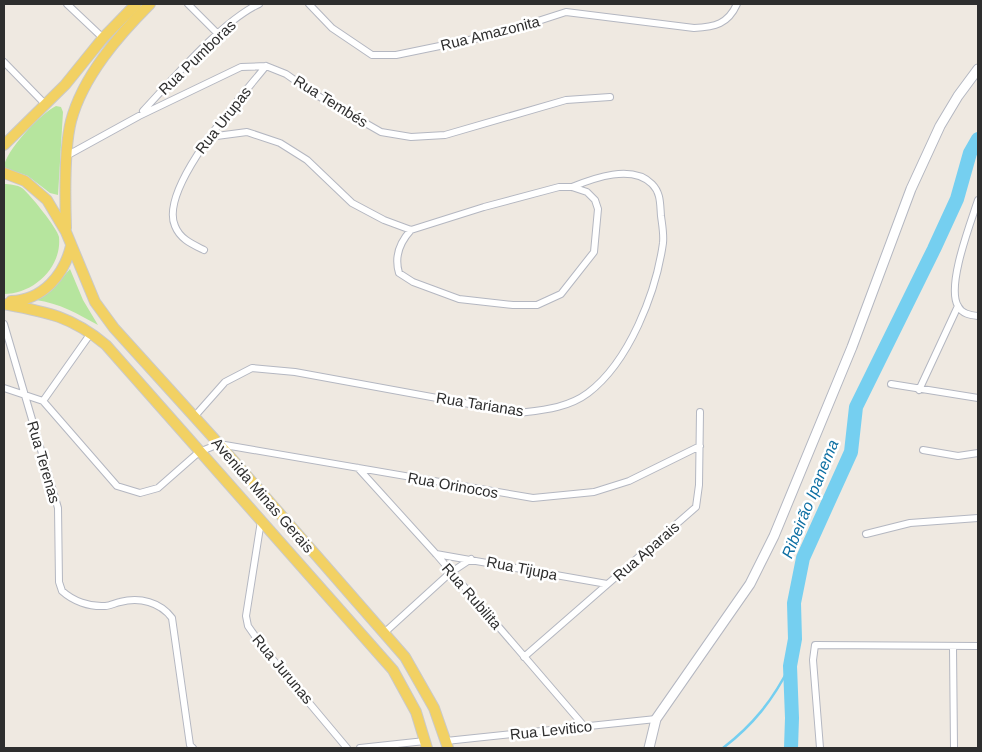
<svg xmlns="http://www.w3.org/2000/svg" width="982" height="752" viewBox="0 0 982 752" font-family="Helvetica,sans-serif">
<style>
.green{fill:#b6e59e}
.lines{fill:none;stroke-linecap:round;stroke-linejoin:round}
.stream{stroke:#75cff0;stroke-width:2.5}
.river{stroke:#75cff0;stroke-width:14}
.minor-casing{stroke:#b4b7c1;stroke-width:8}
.secondary-casing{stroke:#b4b7c1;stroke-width:11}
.primary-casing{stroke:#c9c9c9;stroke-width:12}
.minor{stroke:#fff;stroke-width:6}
.secondary{stroke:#fff;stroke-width:9}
.primary{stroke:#f2d163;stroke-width:10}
.labels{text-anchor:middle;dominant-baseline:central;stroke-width:5;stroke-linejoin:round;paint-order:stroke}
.street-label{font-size:15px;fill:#2e2e2e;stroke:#fff}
.water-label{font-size:16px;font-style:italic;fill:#0d6fa3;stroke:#fff}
</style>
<rect width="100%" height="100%" fill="#efe9e1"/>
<path class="green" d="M56,106L61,107L63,112L58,195L50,193L28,176L4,168C4,152 41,113 56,106Z
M4,184C9,184 18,185 22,188C29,193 58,229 59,237C62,268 33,294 4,294Z
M70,269L83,300L98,325C78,314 59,303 36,300L51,291Z"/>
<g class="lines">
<path class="stream" d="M723,748C753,725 773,700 790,666"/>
<path class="river" d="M791,748L792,718L790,666L795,639L794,603L803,558L851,452L856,407L934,249L957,199L970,153L978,139"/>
<defs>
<path id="minor" d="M67,4L103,38
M188,4L218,34
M309,4L332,28L372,55H396L498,34L566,12L694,28C715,27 728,24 737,4
M4,62L45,104
M143,111C172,80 222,21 259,4
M209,137L247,132L280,143L307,160L352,203L384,220L411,230L484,207L559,187H572L587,192L595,200L598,209L594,252L561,294L537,305H513L459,299L413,282L399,273C394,256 400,242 411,230
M68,155L139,116L241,67L266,66L286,74L313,93L381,132L411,137L445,135L566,100L610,97
M978,200C971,222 946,286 958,306C962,314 970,315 978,316
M204,250C192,244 180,239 175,226C158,188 243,95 266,66
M4,324L58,508L59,582L62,591C73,601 89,607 105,606C110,606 115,603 120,602C140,597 160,602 172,618L190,745L193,748
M891,384L978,398
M4,388L43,401
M919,390L958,306
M43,401L117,486L140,493L158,488L199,452L219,444L533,498L594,492L629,481L700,446
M43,401L91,333
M194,417L225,382L252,368L295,372L519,413C543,410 568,408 588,393C629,362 656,293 663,243C664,234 662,224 661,216C660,204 661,193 652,184C632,164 594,178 572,187
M923,450L958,456L978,453
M358,468L436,554L584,726
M261,521L246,616L248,626L264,649L347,748
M866,534L910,523L978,518
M436,554L607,584
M384,633L450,573L471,559
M953,647L954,748
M524,657L696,507L699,485L700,412
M446,741L656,719
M360,748L425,741
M820,748L813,660L815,645L978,646"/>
<path id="secondary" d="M649,748L656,719L750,584L774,536L852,347L911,189L940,126L958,96L978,69"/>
<path id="primary" d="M4,145L65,85L103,38L136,4
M4,173L25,181L47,200L66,232L95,302L114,328L219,444L405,657L434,708L448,748
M66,228C65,198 64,149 71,121C83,76 119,35 150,4
M11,301C43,300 64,275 71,246
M4,304C47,312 71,316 106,345L393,670L416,712L427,748"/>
</defs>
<use href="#minor" class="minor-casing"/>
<use href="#secondary" class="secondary-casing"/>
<use href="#primary" class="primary-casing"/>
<use href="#minor" class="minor"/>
<use href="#secondary" class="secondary"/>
<use href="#primary" class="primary"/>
</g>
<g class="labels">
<g class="street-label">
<text transform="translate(490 33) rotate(-14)">Rua Amazonita</text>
<text transform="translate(197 57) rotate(-44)">Rua Pumboras</text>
<text transform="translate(331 101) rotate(32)">Rua Tembés</text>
<text transform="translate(223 120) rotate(-52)">Rua Urupas</text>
<text transform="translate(480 404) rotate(9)">Rua Tarianas</text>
<text transform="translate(44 462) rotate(74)">Rua Terenas</text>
<text transform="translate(453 485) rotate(10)">Rua Orinocos</text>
<text transform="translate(263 495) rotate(49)">Avenida Minas Gerais</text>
<text transform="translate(646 551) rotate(-41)">Rua Aparais</text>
<text transform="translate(522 568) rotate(11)">Rua Tijupa</text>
<text transform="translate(472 596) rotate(49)">Rua Rubilita</text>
<text transform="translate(283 669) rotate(50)">Rua Jurunas</text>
<text transform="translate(551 730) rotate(-6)">Rua Levitico</text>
</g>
<g class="water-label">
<text transform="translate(810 499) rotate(-68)">Ribeirão Ipanema</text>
</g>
</g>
<rect width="982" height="752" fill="none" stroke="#2e2e2e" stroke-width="10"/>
</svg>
